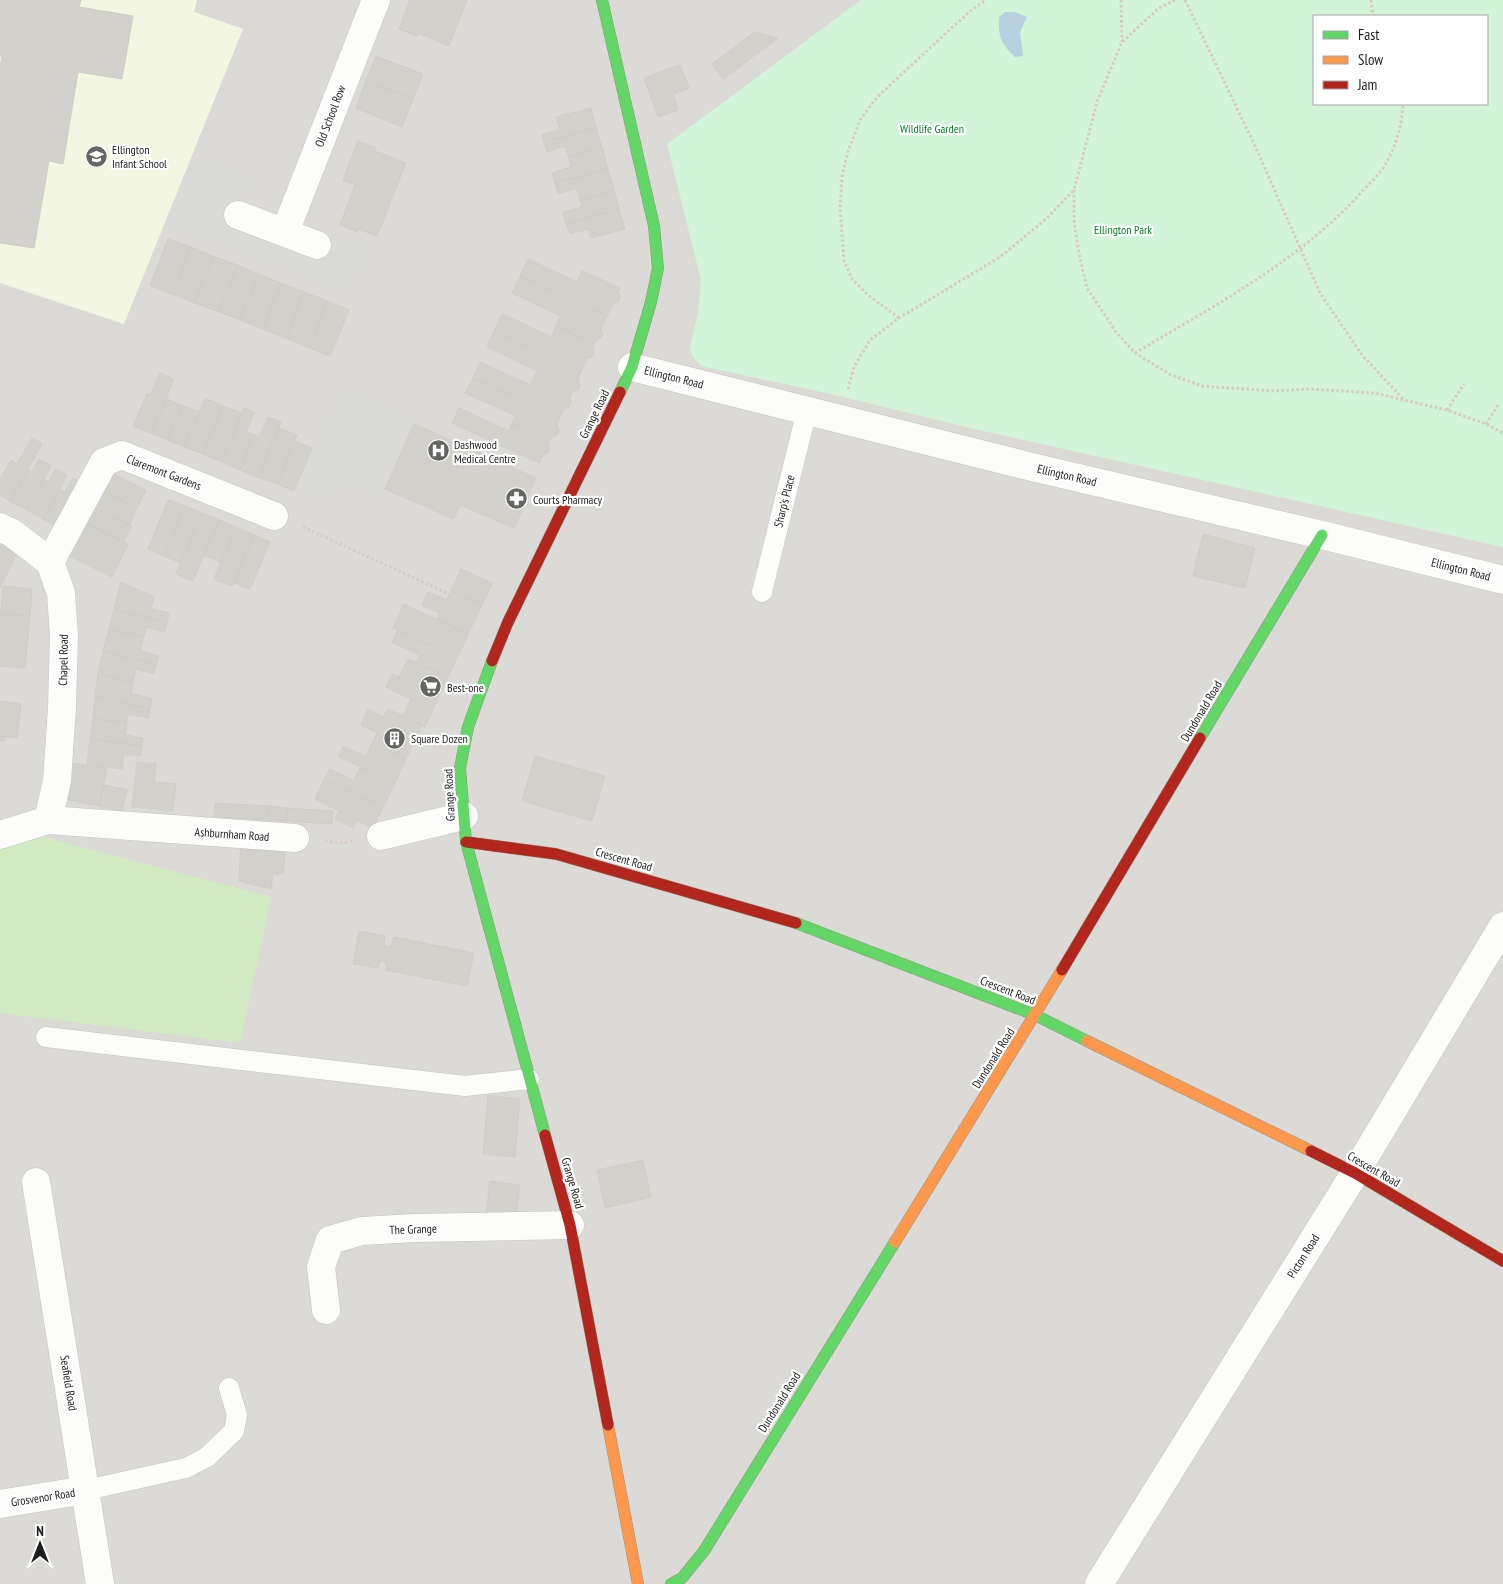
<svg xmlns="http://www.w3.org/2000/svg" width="1503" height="1584" viewBox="0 0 1503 1584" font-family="'PT Sans Narrow',sans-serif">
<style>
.residential{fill:#dbdad7;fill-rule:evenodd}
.education{fill:#f3f6e0}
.grass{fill:#d2ebc2}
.park{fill:#d2f4d8;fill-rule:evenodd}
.parking{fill:#dadad7}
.water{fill:#b8d0e0}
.building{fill:#d2d1cc;stroke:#cfcdc6}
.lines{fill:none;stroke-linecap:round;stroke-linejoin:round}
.lane-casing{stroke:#c4c4c1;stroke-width:21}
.street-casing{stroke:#c4c4c1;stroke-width:29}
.fast-casing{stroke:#90967d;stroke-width:12}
.slow-casing{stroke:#90967d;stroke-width:12}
.jam-casing{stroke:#90967d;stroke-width:12}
.path{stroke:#d7cac4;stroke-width:3;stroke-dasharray:2.5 2.5;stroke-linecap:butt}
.lane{stroke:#fcfcfb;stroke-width:20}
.street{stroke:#fcfcfb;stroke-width:28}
.fast{stroke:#63d668;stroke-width:11}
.slow{stroke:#ff974d;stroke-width:11}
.jam{stroke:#b3261e;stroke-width:11}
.labels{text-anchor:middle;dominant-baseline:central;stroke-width:4.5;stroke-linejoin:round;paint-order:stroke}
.street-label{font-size:12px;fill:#1d1d1d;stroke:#fff}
.park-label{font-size:12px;fill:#087e27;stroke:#fff}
.poi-label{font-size:12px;fill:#1d1d1d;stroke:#fff;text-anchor:start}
</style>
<rect width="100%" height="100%" fill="#ecebe5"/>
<path class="residential" d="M0,0H1503V1584H0ZM1314,16H1487V104H1314Z"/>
<path class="education" d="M0,0H197L194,12L243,29L124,324L0,283Z"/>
<path class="grass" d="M40,836L271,897L240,1043L0,1013V845Z"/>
<path class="park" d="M861,0H1503V547L974,429L835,395L701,366L692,356L690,347L698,314L701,280L667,144ZM1314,16H1487V104H1314Z"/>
<path class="parking" d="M203,160L247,177L229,226L322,261L332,236L362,247L346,289L178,226Z
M342,392L406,419L375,492L357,484L322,496L301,487Z"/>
<path class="water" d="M1005,12H1016L1027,17L1020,32L1023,56L1015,57C1001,44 998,37 999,17Z"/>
<path class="building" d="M0,0H81L79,7L133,16L122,79L78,72L63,164L49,161L34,248L0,243V68L2,56H0Z
M410,0H467L449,46L418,33L417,36L399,29Z
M755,32L778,38L723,79L712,64Z
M376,56L423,74L413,99L366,81Z
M680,65L689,88L673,94L678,110L658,117L644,78Z
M366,81L413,99L402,127L356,108Z
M591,108L596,128L544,142L542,135L560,130L556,117Z
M596,128L602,147L569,157L565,146L547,152L544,142Z
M358,141L376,148L375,151L406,163L377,236L358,229L357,232L340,225L355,185L343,180Z
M602,147L608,169L555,183L552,173L571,167L569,157Z
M608,169L614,190L580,200L577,188L558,194L555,183Z
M614,190L619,209L566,224L563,212L582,207L580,200Z
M619,209L625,229L591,238L588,229L570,234L566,224Z
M168,239L191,247L172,294L150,285Z
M191,247L213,256L195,303L172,294Z
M213,256L237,265L219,312L195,303Z
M528,259L577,282L582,271L620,288L618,292L620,297L618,302L613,304L607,316L520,276Z
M237,265L258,274L240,320L219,312Z
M258,274L281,283L263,329L240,320Z
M520,276L607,316L601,329L603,334L601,338L595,341L594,344L556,326L561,316L512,293Z
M281,283L304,292L286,338L263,329Z
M304,292L327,301L309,348L286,338Z
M327,301L349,310L330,356L309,348Z
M502,314L552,337L556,326L594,344L593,347L594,353L592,357L587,359L581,372L494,331Z
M494,331L581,372L578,379L580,385L578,390L572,392L571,395L534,378L537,371L487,347Z
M480,362L530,385L534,378L571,395L570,397L571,403L569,407L564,409L560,417L473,378Z
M160,373L174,379L151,433L133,426L147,393L150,395Z
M473,378L560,417L557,425L559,431L557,435L551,438L550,440L512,423L516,416L465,393Z
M205,398L223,406L203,454L184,447Z
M166,399L182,405L168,440L151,433Z
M182,405L199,412L184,447L168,440Z
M223,406L242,413L222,462L203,454Z
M244,408L254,412L246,432L254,435L240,470L222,462Z
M459,408L509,431L512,423L550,440L548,443L550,448L548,453L543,455L539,463L452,423Z
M268,417L281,422L258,477L240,470L254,435L259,437Z
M414,424L536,478L514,528L460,505L454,519L385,489Z
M278,428L297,435L277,484L258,477Z
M32,438L42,444L10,501L0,495V480L11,460L17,464Z
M295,441L312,448L294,491L277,484Z
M39,459L51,466L27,510L10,501L28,470L32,472Z
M56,469L67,475L43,519L27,510L44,479L48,482Z
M105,470L146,490L137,508L96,488Z
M73,478L83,484L58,528L43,519L60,489L65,492Z
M96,488L137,508L129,525L88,505Z
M168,500L185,506L164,556L148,549Z
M88,505L132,526L123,542L80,520Z
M185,506L202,513L181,563L164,556Z
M202,513L219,520L193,581L176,574Z
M80,520L128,544L120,561L72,537Z
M219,520L236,527L221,562L204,555Z
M236,527L254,535L232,586L214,579Z
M1203,534L1255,548L1245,588L1193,576Z
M254,535L270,542L250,589L234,583Z
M72,537L120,561L112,577L64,553Z
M4,539L20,547L0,588V547Z
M461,569L492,583L482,605L451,591Z
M121,582L154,597L151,609L169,613L167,623L114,609Z
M3,586L32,589L30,616L1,614Z
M451,591L482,605L468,634L437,619L440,613L422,605L428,592L447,600Z
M404,604L468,634L457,658L393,628Z
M114,609L167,623L164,632L146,627L144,637L109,629Z
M0,614L30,616L25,668L0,666Z
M109,629L144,637L140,651L159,656L156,665L103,651Z
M398,630L457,658L448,677L416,662L420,655L392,642Z
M103,651L156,665L154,674L136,669L133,683L98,673Z
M408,659L448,677L439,696L399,677Z
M98,673L133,683L131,693L152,699L150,709L95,696Z
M392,674L439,696L425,727L403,716L411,699L386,687Z
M95,696L150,709L148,718L128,714L127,723L93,719Z
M0,701L21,704L17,738L5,736L4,741H0Z
M368,709L384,717L388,709L422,725L406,759L372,743L377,733L361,725Z
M93,719L127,723L125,735L143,738L142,746L90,739Z
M90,739L142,746L140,756L124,754L122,769L87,764Z
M372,743L406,759L395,783L339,757L343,746L366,757Z
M535,756L605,776L592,821L522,801Z
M137,762L156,764L154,782L176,784L173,811L132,807Z
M71,763L107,768L99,806L65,799Z
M360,768L395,783L383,807L324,780L330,769L354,781Z
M324,780L383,807L373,828L357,820L353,828L335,819L339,811L315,799Z
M104,785L127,790L122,812L99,806Z
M215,803L268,806L267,820L214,817Z
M268,806L287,808L286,821L267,820Z
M287,808L333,811L332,824L286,821Z
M241,838L286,842L283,874H273L271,889L239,881Z
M359,931L385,936L384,945L391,947L394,937L474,953L467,986L386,970L387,963L380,961L378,968L353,964Z
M488,1095L520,1099L515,1157L483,1154Z
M643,1160L651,1197L605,1208L597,1170Z
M490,1181L520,1185L516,1218L486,1215Z"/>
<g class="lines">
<defs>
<path id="lane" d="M762,592L807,410
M46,1037L465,1086L529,1079
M86,1490L186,1468L207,1457L234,1431L237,1415L229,1388"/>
<path id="street" d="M238,215L317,245
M285,232L376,0
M632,367L1032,467L1322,535L1503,580
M0,527L12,533L50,562L61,593L64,636L62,707L57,781L48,820
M50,562L104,462L122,455L274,516
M0,835L48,820L295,838
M381,836L464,816
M36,1182L100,1584
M326,1310L321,1267L330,1240L362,1231L415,1228L570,1225
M0,1504L86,1490
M1099,1584L1355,1173L1503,926"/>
<path id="fast" d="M602,0L654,226L658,268L651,302L632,367L620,392
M492,661L468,727L460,768L466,842L545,1135
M1200,738L1322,535
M796,923L1035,1015L1087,1041
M671,1584L682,1578L704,1551L895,1242"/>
<path id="slow" d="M1087,1041L1311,1151
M895,1242L1062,970
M608,1425L638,1584"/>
<path id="jam" d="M492,661L508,622L620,392
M466,842L556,854L796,923
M1062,970L1200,738
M545,1135L570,1225L608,1425
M1311,1151L1355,1173L1503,1261"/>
</defs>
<use href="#lane" class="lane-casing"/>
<use href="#street" class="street-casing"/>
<use href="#fast" class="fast-casing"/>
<use href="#slow" class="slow-casing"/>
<use href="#jam" class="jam-casing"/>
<path class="path" d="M1121,0L1122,42
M1185,0L1256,148L1320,293L1362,355L1405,401
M1371,0L1372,10L1375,16
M1074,190V220L1079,254L1087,288L1116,332L1135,353L1171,375L1202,386L1274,391L1308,389L1374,393L1447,410L1486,424L1503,433
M899,318L868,295L852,279L844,261L840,208L842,177L848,151L860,120L877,97L969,12L986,0
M1135,353C1212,307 1296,263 1358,196C1366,187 1376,178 1383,168C1395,149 1402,127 1403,104
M848,389L854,367L870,340L899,318L1000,257L1046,219L1074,190L1097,102L1122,42L1159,8L1175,0
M1447,410L1464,384
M1486,424L1499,404
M303,527L449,594
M325,841L343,843L352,841"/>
<use href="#lane" class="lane"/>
<use href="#street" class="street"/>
<use href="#fast" class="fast"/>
<use href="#slow" class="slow"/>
<use href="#jam" class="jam"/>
</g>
<defs>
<symbol id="school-disc" viewBox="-11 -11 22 22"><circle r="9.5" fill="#656563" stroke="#fff"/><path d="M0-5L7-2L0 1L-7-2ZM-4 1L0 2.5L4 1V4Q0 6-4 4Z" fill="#fff"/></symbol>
<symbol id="hospital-disc" viewBox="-11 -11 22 22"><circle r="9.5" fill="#656563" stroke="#fff"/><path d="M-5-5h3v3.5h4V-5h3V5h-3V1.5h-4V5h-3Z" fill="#fff"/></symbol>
<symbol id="pharmacy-disc" viewBox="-11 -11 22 22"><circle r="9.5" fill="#656563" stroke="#fff"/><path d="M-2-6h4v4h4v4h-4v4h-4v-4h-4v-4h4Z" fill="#fff"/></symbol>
<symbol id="supermarket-disc" viewBox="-11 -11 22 22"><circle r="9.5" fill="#656563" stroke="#fff"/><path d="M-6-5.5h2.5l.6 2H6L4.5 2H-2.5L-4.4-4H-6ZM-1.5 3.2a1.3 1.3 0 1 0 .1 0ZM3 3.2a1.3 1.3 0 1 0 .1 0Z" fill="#fff"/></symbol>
<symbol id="building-disc" viewBox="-11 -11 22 22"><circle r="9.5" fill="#656563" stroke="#fff"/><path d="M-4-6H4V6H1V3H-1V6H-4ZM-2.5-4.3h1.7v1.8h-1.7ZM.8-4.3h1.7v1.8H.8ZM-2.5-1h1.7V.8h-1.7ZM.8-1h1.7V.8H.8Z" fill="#fff"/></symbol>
</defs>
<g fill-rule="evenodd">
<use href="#school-disc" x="84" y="144" width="25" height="25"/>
<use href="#hospital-disc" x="426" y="438" width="25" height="25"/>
<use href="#pharmacy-disc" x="504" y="486" width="25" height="25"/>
<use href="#supermarket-disc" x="418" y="674" width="25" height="25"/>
<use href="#building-disc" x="382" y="726" width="25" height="25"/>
</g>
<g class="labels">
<g class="street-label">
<text transform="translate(330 116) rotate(-69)">Old School Row</text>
<text transform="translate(674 377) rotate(14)">Ellington Road</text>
<text transform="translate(594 414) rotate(-64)">Grange Road</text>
<text transform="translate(164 472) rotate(21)">Claremont Gardens</text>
<text transform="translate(1067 475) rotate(13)">Ellington Road</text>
<text transform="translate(784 501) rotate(-76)">Sharp's Place</text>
<text transform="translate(1461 569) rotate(14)">Ellington Road</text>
<text transform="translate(63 660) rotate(-89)">Chapel Road</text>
<text transform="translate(1201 711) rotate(-59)">Dundonald Road</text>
<text transform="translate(449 795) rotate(-93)">Grange Road</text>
<text transform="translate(232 834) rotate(4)">Ashburnham Road</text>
<text transform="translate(624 859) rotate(16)">Crescent Road</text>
<text transform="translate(1008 990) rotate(21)">Crescent Road</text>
<text transform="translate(993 1058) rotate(-58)">Dundonald Road</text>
<text transform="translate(1374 1169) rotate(30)">Crescent Road</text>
<text transform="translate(573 1183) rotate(74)">Grange Road</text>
<text transform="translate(413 1229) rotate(-2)">The Grange</text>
<text transform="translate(1303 1256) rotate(-58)">Picton Road</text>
<text transform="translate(69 1383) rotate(81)">Seafield Road</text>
<text transform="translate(779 1402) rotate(-58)">Dundonald Road</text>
<text transform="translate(43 1497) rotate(-9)">Grosvenor Road</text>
</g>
<g class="park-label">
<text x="932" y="128">Wildlife Garden</text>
<text x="1123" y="229">Ellington Park</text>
</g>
<g class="poi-label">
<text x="112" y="149">Ellington<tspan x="112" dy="14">Infant School</tspan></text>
<text x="454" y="444">Dashwood<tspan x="454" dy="14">Medical Centre</tspan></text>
<text x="533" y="499">Courts Pharmacy</text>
<text x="447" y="687">Best-one</text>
<text x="411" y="738">Square Dozen</text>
</g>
</g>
<rect x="1313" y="15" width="175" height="90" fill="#ffffff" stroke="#a5a5a5"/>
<rect x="1323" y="31" width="25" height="8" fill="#63d668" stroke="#a5a5a5"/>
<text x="1358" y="40" font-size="15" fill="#1d1d1d">Fast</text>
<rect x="1323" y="56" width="25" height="8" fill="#ff974d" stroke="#a5a5a5"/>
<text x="1358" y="65" font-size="15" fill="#1d1d1d">Slow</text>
<rect x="1323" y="81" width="25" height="8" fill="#b3261e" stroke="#a5a5a5"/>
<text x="1358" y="90" font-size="15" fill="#1d1d1d">Jam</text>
<g transform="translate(40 1544)" stroke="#ffffff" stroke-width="4" paint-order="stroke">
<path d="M0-4L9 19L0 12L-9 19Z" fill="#1d1d1d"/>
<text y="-8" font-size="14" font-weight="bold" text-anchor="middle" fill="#1d1d1d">N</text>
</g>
</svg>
